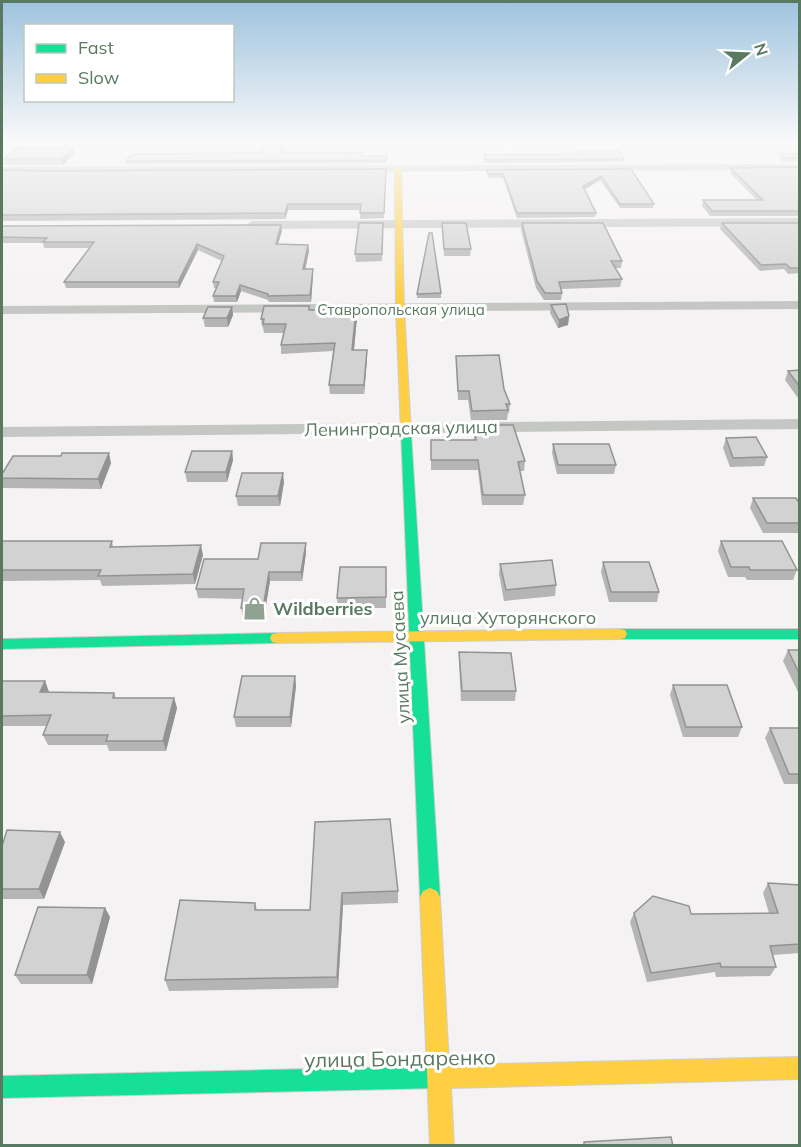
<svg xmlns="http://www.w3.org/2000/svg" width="801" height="1147" viewBox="0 0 801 1147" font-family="Mulish,sans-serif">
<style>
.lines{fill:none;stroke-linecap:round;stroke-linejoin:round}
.fast-casing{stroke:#cecfce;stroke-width:2}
.slow-casing{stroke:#cecfce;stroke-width:2}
.street{fill:#c5c7c4;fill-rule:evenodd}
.fast{fill:#16e098;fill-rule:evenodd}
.slow{fill:#ffcf43;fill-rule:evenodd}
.wall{fill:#b4b5b4}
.shaded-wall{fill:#929392}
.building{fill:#d1d2d1;stroke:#929392;stroke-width:1.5}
.labels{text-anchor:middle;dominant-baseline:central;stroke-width:6;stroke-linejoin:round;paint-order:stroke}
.far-street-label{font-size:15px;fill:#597960;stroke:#fff}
.street-label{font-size:18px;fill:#597960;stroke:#fff}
.poi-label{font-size:18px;font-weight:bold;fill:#597960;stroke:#fff;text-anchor:start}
.near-street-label{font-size:21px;fill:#597960;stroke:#fff}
</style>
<rect width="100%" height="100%" fill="#f5f2f3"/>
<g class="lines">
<defs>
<path id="fast" d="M406,429L411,432L440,897L437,903L430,906L423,903L420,897L401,432Z
M620,629H800V639H620L615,638L613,634L615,630Z
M277,633L282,634L284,638L282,642L277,643L2,649V639Z
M442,1066L450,1069L453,1077L450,1085L442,1088L2,1098V1076Z"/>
<path id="slow" d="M398,166L401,168L404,309L411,432L406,435L401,432L396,309L395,168Z
M620,629L625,630L627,634L625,638L620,639L277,643L272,642L270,638L272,634L277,633Z
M430,888L437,891L440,897L449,1065L800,1057V1079L451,1088L454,1146H430L420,897L423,891Z"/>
</defs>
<use href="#fast" class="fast-casing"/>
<use href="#slow" class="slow-casing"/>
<path class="street" d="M800,164V170L2,173V167Z
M800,218V226L252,229L246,225L252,221Z
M800,301V309L2,314V306Z
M800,419V429L2,437V427Z"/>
<use href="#fast" class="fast"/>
<use href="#slow" class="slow"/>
</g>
<path class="wall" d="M266,141H287L283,152L362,156H387L386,163L126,164V161L260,153Z
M73,148L74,154L63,165H5L4,159Z
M578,151L624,159L623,162L485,163L484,159V155L578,154Z
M781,154H800V162H783L780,159Z
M800,167V216H710L702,206L703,200H757L730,173L731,168Z
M386,169L384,218L360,219V210H288L285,219L2,221V170L50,171Z
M631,169L654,204L653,208H620L600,180L584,189L596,213L595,217L517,218L503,178H488L487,173V170Z
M442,223L471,249L470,256H444Z
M522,223L622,261L621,268H615L622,279L620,287L561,289L562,293L561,300H544L536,288L521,230Z
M722,223H800V273L788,274L784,269L760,271L720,229Z
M2,226L282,231L278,244L308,245L309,251L305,269H313V275L311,302H269L268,300L241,291L237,302H214L213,296L216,288H214L213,282L222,261L198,250L179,288H66L64,282L89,248H44L43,243H2Z
M383,230L382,261L356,262L355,254Z
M441,293V298H417V294Z
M551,305L569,316L568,325L558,328L550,313Z
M232,307L233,315L228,327H205L203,318Z
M309,310H356L357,318L354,350L367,358L364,394H330L329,385L333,351L281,354V345L284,333H264L263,327H262L261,319Z
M456,356L504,389L510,404L509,413H508L507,420H471L468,400H458Z
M800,370V398H798L785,380L788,371Z
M474,425L525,461L524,471H520L525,495L523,505H482L478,470H431V440H474Z
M726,438L767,457L764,466L730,467L723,448Z
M553,444L616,465L614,474H557L552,453Z
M232,451L233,460L227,482H187L185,472Z
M111,463L101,489L2,488V474Z
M284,482L280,506H238L236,496Z
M753,498L800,504V533H763L750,508Z
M2,541H112L113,547L203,555L195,584L102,586L100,580L2,581Z
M721,541L797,570L793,580H747L745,577H728L718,551Z
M306,553L302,581H270L264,617L243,618L241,608L243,599L198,598L196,589L258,559Z
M603,562L659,592L657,602H609L601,572Z
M500,564L556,585L555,596L504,601L499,574Z
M386,567V608H338L337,598Z
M788,650H800V696L783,661Z
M459,652L516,691L515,701H461L459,663Z
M295,676L296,686L291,727H236L234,717Z
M2,681H45L49,692L114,693L116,698H174L177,708L166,751H109L107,745H48L43,735L47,726H2Z
M673,685L742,727L738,737H683L670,695Z
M770,728H800V784H784L765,738Z
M315,822L398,891V903L343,905L338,988L169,991L165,980L255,903L257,910H310Z
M65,842L44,899H2V846Z
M768,883L800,885V953L773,955L776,967L770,976L716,977L715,972L647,982L630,922L634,913L691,914L769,913L763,893Z
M105,908L110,917L92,984H21L15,975Z"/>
<path class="shaded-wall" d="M73,148L74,154L63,165L61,159Z
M601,176L600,180L582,191L583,186Z
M288,204V210L285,219V213Z
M281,225L282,231L276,250V244Z
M197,244L198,250L179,288L178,282Z
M308,245L309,251L304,275L303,269Z
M313,269V275L311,302L310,295Z
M240,285L241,291L237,302L236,296Z
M232,307L233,315L228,327L227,318Z
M356,310L357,318L353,358L352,350Z
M569,316L568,325L558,328L559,320Z
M367,350V358L364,394V385Z
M232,451L233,460L227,482L226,472Z
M109,453L111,463L101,489L98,479Z
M283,473L284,482L280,506L278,496Z
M306,543V553L302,581L301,572Z
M201,545L203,555L195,584L193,574Z
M269,572L270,581L264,617L263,608Z
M295,676L296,686L291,727L290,717Z
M45,681L49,692L45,703L40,692Z
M174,698L177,708L166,751L163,741Z
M60,832L65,842L44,899L39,889Z
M342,893L343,905L338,988L337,977Z
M105,908L110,917L92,984L87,975Z"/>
<path class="building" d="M266,141H285L281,152L362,153V156H387L386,160L126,161L132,154L260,153Z
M17,148H73L61,159H4Z
M578,151H619L624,159L485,160L484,155L580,154Z
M781,154H800V158L785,157Z
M800,167V211H712L703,200H763L731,168Z
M386,169L384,213H360L361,204H288L285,213L2,215V170L50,171Z
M631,169L654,204H620L601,176L583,186L596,213H517L503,174H488L487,170Z
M359,223H383L382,254H355Z
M442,223H466L471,249H444Z
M522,223H603L622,261H611L622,279L559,282L562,293H545L537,281Z
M722,223H800V268H790L786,264L761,265Z
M281,225L276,244L308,245L303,269H313L310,295L268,296V294L240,285L236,296H213L219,282H213L224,256L197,244L178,282H64L94,242H43L47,238L2,237V226Z
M429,233H432L441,293L417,294Z
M566,304L569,316L559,320L551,305Z
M264,306H309V310H356L352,350H367L364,385H329L335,343L281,345L286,324H263L264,319H261Z
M208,307H232L227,318H203Z
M499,355L504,389L510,404H506L508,410L472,411L469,391H458L456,356Z
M800,370V387L788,371Z
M474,425H513L525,461L518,462L525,495H483L478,460H431V440H476Z
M756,437L767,457L733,458L726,438Z
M553,444H609L616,465H558Z
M192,451H232L226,472H185Z
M62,453H109L98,479L2,478V474L13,456H61Z
M242,473H283L278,496H236Z
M753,498H796L800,504V523H767Z
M2,541H112L110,547L201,545L193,574L98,576L101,570H2Z
M721,541H782L797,570H750L749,567H731Z
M261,543H306L301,572H269L263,608H241L244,589H196L204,559H258Z
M552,560L556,585L506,590L500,564Z
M603,562H649L659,592H611Z
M340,567H386V597L337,598Z
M788,650H800V675Z
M459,652L511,653L516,691H462Z
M242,676H295L290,717H234Z
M2,681H45L40,692L114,693L113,698H174L163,741H106L108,735H43L51,715L2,716Z
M673,685H727L742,727H686Z
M770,728H800V774H789Z
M390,819L398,891L342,893L337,977L165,980L180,900L255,903V910H310L315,822Z
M7,830L60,832L39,889H2V846Z
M768,883L800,885V944L770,946L776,967H721L720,963L651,973L634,913L653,896L689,906L691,914L778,913Z
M38,907L105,908L87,975H15Z
M671,1137L673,1146H584V1142Z"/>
<linearGradient id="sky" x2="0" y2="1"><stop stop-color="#9ec3de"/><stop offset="0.47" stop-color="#faf9fa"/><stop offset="1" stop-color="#faf9fa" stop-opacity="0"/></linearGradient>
<rect width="801" height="302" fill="url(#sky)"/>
<defs>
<symbol id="shop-bare" viewBox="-9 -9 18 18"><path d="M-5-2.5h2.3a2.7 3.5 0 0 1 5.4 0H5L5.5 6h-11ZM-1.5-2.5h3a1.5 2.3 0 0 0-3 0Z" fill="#90a393" stroke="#fff" stroke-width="2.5" paint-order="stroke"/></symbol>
</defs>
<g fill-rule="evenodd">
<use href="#shop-bare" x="238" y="592" width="33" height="33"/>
</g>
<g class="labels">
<g class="far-street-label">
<text x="401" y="309">Ставропольская улица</text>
</g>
<g class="street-label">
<text transform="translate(401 428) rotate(-1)">Ленинградская улица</text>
<text x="508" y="617">улица Хуторянского</text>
<text transform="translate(400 657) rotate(-93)">улица Мусаева</text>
</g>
<g class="poi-label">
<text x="273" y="608">Wildberries</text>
</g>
<g class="near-street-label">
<text transform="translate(400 1058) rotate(-1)">улица Бондаренко</text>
</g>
</g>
<rect width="801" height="1147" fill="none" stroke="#597960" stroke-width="6"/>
<rect x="24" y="24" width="210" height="78" fill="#ffffff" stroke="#bdc9bf" stroke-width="1.5"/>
<rect x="36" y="44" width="30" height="9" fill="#16e098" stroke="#bdc9bf" stroke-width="1.5"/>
<text x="78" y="54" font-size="18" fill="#597960">Fast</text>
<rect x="36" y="74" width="30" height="9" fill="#ffcf43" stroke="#bdc9bf" stroke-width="1.5"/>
<text x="78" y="84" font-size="18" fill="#597960">Slow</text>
<g transform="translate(747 54) rotate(72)" stroke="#ffffff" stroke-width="4.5" paint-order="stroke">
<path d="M0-4.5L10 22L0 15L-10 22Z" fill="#597960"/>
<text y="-9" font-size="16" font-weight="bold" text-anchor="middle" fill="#597960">N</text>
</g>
</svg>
